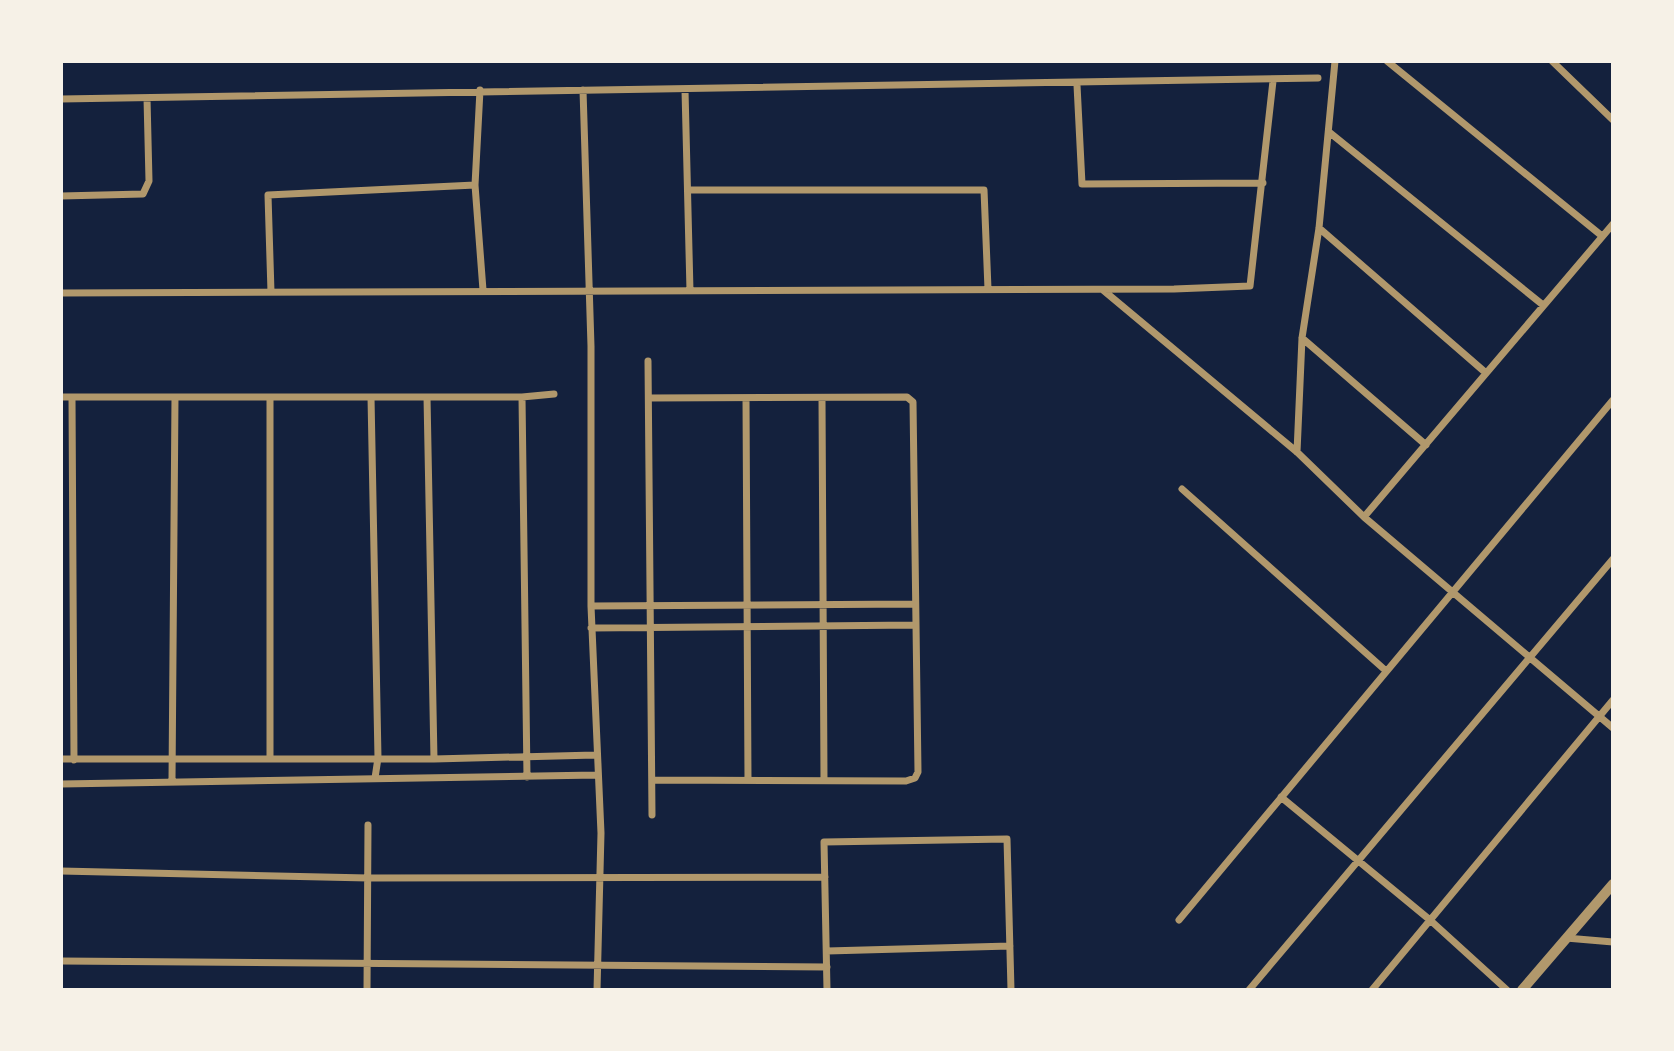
<svg xmlns="http://www.w3.org/2000/svg" width="1674" height="1051" viewBox="0 0 1674 1051" font-family="Bitter,serif">
<style>
.lines{fill:none;stroke-linecap:round;stroke-linejoin:round}
.minor{stroke:#b1986c;stroke-width:7}
.tertiary{stroke:#b1986c;stroke-width:10}
</style>
<rect width="100%" height="100%" fill="#14213d"/>
<g class="lines">
<path class="minor" d="M1387,61L1602,236
M1552,61L1613,120
M1077,85L1082,184L1263,183
M480,90L475,185L483,290
M583,90L591,346V606L601,833L597,990
M685,90L690,291
M61,99L1318,78
M1329,132L1543,305
M688,190H984L988,289
M61,196L143,194L149,181L147,98
M1319,228L1486,373
M1103,290L1297,452L1364,517L1613,728
M271,292L268,195L475,185
M61,293L1174,289L1250,286L1273,81
M1302,338L1426,445
M648,361L652,815
M61,397H522L554,394
M72,397L74,760
M371,397L378,758L375,778
M427,397L434,759
M522,397L527,777
M649,398L907,397L913,402L918,772L915,778L906,781L652,780
M746,398L748,780
M822,398L824,779
M1297,452L1302,338L1319,228L1335,61
M1182,489L1385,670
M1364,517L1613,224
M591,606L915,604
M591,628L915,625
M270,757V397
M61,759H434L595,755
M172,781L175,397
M61,784L597,775
M1281,797L1430,920L1507,990
M61,871L368,878L825,877
M1179,920L1613,400
M1566,938L1613,942
M827,951L1010,946
M61,961L827,967
M367,990L368,825
M827,990L824,842L1007,839L1011,990
M1249,990L1613,559
M1372,990L1613,700"/>
<path class="tertiary" d="M1522,990L1613,884"/>
</g>
<rect width="1674" height="1051" fill="none" stroke="#f6f1e7" stroke-width="126"/>
</svg>
